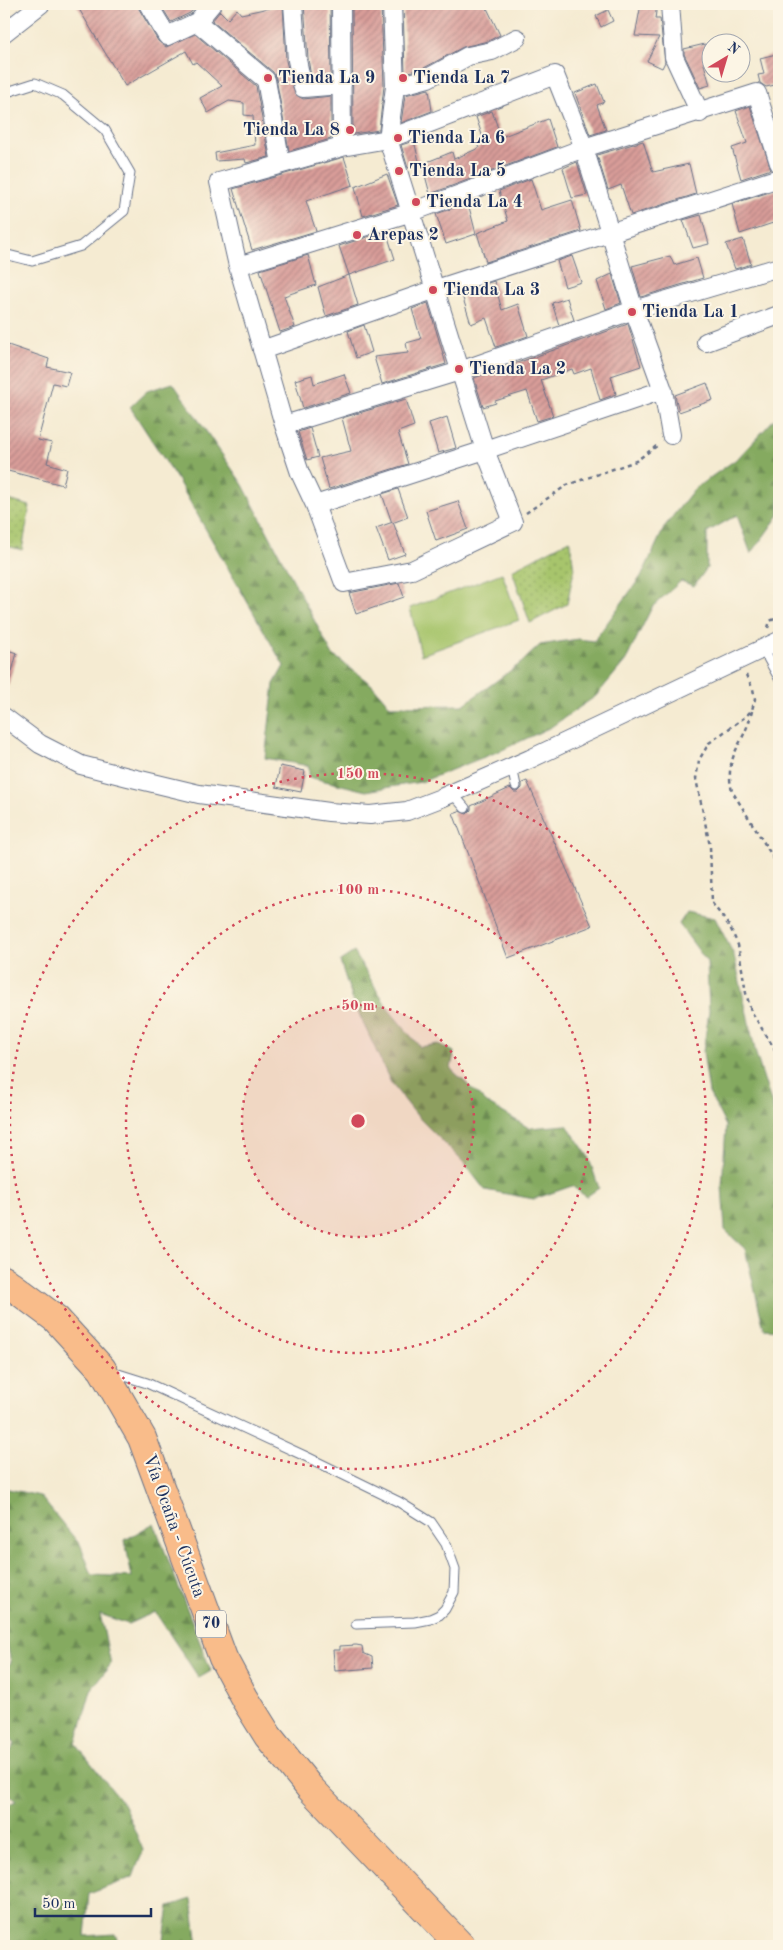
<svg xmlns="http://www.w3.org/2000/svg" width="783" height="1950" viewBox="0 0 783 1950" font-family="'Old Standard TT',serif">
<style>
.grass{fill:url(#grass-dots);stroke:#617a65}
.forest{fill:url(#forest-firs);stroke:#506c5f}
.pitch{fill:#a7c56c;stroke:#617a65}
.building{fill:url(#building-hatch)}
.lines{fill:none;stroke-linecap:round;stroke-linejoin:round}
.service-casing{stroke:#677187;stroke-width:11}
.minor-casing{stroke:#677187;stroke-width:20}
.primary-casing{stroke:#677187;stroke-width:30}
.path{stroke:#677187;stroke-width:2.5;stroke-dasharray:4 4;stroke-linecap:butt}
.service{stroke:#fff;stroke-width:9}
.minor{stroke:#fff;stroke-width:18}
.primary{stroke:#f9bc8a;stroke-width:28}
.ring{fill:none;stroke:#d1495b;stroke-width:2.5;stroke-dasharray:2.5 5}
.poi-dot{fill:#d1495b;stroke:#fcf5e5;stroke-width:2}
.labels{text-anchor:middle;dominant-baseline:central;stroke-width:4;stroke-linejoin:round;paint-order:stroke}
.shield{fill:#fcf5e5;stroke:#5e6a86;stroke-width:1}
.shield-label{font-size:16px;font-weight:bold;fill:#1b2f5e}
.poi-label{font-size:18px;font-weight:bold;fill:#1b2f5e;stroke:#fcf5e5;text-anchor:start}
.street-label{font-size:18px;fill:#1b2f5e;stroke:#fcf5e5}
.centre{fill:#d1495b;stroke:#fcf5e5;stroke-width:2.5}
.ring-label{font-size:15px;text-anchor:middle;font-weight:bold;fill:#d1495b;stroke:#fcf5e5;stroke-width:4;stroke-linejoin:round;paint-order:stroke}
</style>
<defs>
<pattern id="grass-dots" width="8" height="8" patternUnits="userSpaceOnUse" patternTransform="scale(1.25)"><rect width="8" height="8" fill="#a7c56c"/><path d="M2 2h.1M6 6h.1" fill="none" stroke="#87a05c" stroke-width="1.8" stroke-linecap="round"/></pattern>
<pattern id="forest-firs" width="22" height="20" patternUnits="userSpaceOnUse" patternTransform="scale(1.25)"><rect width="22" height="20" fill="#85aa60"/><path d="M5 1l3.5 6h-7zM16 11l3.5 6h-7z" fill="#6c8b52"/></pattern>
<pattern id="building-hatch" width="6" height="6" patternUnits="userSpaceOnUse" patternTransform="scale(1.25)"><rect width="6" height="6" fill="#d99d99"/><path d="M-1 1l2-2M0 6l6-6M5 7l2-2" fill="none" stroke="#af8080"/></pattern>
</defs>
<rect width="100%" height="100%" fill="#fcf5e5"/>
<filter id="ink" filterUnits="userSpaceOnUse"><feTurbulence type="fractalNoise" baseFrequency=".02" numOctaves="2"/><feDisplacementMap in="SourceGraphic" scale="10" xChannelSelector="R" yChannelSelector="G"/><feConvolveMatrix kernelMatrix="1 2 1 2 8 2 1 2 1" color-interpolation-filters="sRGB"/></filter>
<filter id="wash" filterUnits="userSpaceOnUse"><feTurbulence type="fractalNoise" baseFrequency=".0096" numOctaves="4" result="noise"/><feDisplacementMap in="SourceGraphic" scale="20" xChannelSelector="R" yChannelSelector="G"/><feGaussianBlur stdDeviation="1.12" result="paint"/><feColorMatrix in="noise" values="0 0 0 0 0 0 0 0 0 0 0 0 0 0 0 0 0 1.4 0 .05"/><feComposite in="paint" operator="in"/></filter>
<g filter="url(#wash)">
<rect width="100%" height="100%" fill="#f5ebd2"/>
<path class="grass" d="M4,499L30,506L22,550L4,545Z
M570,540L574,570L567,604L530,623L512,570Z"/>
<path class="forest" d="M173,383L243,485L332,654L372,685L390,706L463,705L521,663L540,645L578,639L594,641L642,575L665,526L694,489L738,458L779,414V515L751,554L737,515L707,532V568L694,586L681,581L652,607L626,660L596,696L551,727L502,750L421,782L366,791L309,777V766L265,758L274,684L284,666L177,479L130,407L147,391Z
M687,912L715,918L734,955L756,1054L779,1127V1330L764,1329L745,1249L725,1230L722,1186L726,1126L709,1093L703,1052L709,1011L707,962L679,924Z
M354,952L389,1010L420,1047L438,1044L454,1052L451,1069L487,1103L529,1128L567,1125L588,1156L599,1188L586,1197L572,1186L534,1199L485,1190L464,1163L419,1118L391,1083L353,1001L340,961Z
M4,1488L40,1496L81,1546L92,1575L132,1577L125,1540L154,1523L211,1671L199,1678L155,1612L128,1624L100,1614L111,1664L91,1690L76,1744L124,1805L143,1850L133,1877L89,1894L85,1936L115,1934L120,1946H7L4,1941V1806L16,1801L4,1791V1762L15,1744L5,1730L4,1732V1667L11,1663L4,1628Z
M192,1899L198,1946H163L169,1906Z"/>
<path class="pitch" d="M502,573L519,620L421,655L410,608Z"/>
<g id="blocks">
<path class="building" d="M76,4H137L139,9L158,41L166,47L195,34L256,86L269,157L246,163L245,159L216,161L215,153L255,145L253,116L244,115V103L229,101L208,113L200,98L222,86L196,62L193,64L186,51L125,86Z
M160,4H198L190,13L171,22Z
M278,4H283L286,61L295,94L303,99L331,96V139L289,151L276,78L273,72L212,21L220,11L228,19L237,9L241,14L278,6Z
M304,4H330L331,75L311,77L308,58Z
M352,4H381L384,86L379,130L353,134Z
M403,4H485L500,35L488,41L463,47L424,68L405,73Z
M641,4H657L655,19H660L665,62L662,68L647,61L659,37L635,36Z
M608,10L613,21L601,27L596,16Z
M705,44L710,63L704,64L710,85L700,88L684,54V49Z
M776,54L779,68V84L766,87L760,83L758,75L764,74L760,58Z
M597,84L604,102L597,105L606,130L590,135L575,93Z
M429,89L432,111L401,123L405,95Z
M750,106L771,169L741,179L732,148L747,143L736,111Z
M492,111L501,137L548,119L557,147L430,194L422,164L452,152L454,159L479,148L477,144L484,141L476,117Z
M414,141L420,165L408,168L401,145Z
M643,141L653,172L689,164L696,194L631,215L621,185L608,190L597,155Z
M344,157L353,185L306,201L316,231L252,250L233,189Z
M577,162L587,195L572,198L563,168Z
M387,174L398,205L363,216L355,187Z
M531,179L541,210L572,200L581,231L486,262L477,233L508,221L499,191Z
M779,189V221L740,234L732,204Z
M468,203L476,234L446,244L436,214Z
M701,215L709,244L693,248L683,220Z
M386,231L395,259L349,275L358,305L326,316L318,287L349,275L339,246Z
M743,239L751,264L735,269L726,244Z
M308,255L316,285L284,296L295,327L280,332L260,270Z
M572,256L581,282L565,287L557,261Z
M670,256L674,265L697,258L703,278L641,297L632,266Z
M612,274L621,303L606,309L597,281Z
M494,281L502,310L518,304L528,336L496,347L486,318L471,324L461,292Z
M567,298L574,320L559,325L552,303Z
M428,303L446,364L382,384L374,357L408,353L406,343L421,339L412,309Z
M628,324L641,366L611,376L616,394L600,400L591,368L574,374L572,369L541,380L553,416L537,421L527,391L495,401L496,403L483,407L474,378Z
M364,325L372,352L356,358L348,331Z
M8,345L49,359L47,367L70,372L66,386L53,383L38,440L52,443L47,463L67,469L63,485L4,470V386L8,367L5,365Z
M344,374L351,393L303,408L295,380L312,375L314,384Z
M707,383L713,400L679,412L675,395Z
M406,399L414,426L398,432L408,464L329,489L320,458L351,451L342,418Z
M447,417L456,448L438,453L429,423Z
M310,428L318,457L307,460L298,432Z
M398,489L408,517L392,523L382,494Z
M458,501L468,529L436,541L426,511Z
M393,522L405,554L388,560L376,528Z
M399,583L404,597L356,614L349,593Z
M4,649L17,653L8,686L4,685Z
M280,766L305,771L301,792L276,787Z
M527,781L592,926L508,958L453,813L459,811L467,814L471,810V806L510,788L514,792H518L522,788V783Z
M356,1645L362,1646L363,1653L372,1657L373,1668L335,1671L333,1650H340V1646Z"/>
</g>
</g>
<g filter="url(#ink)">
<use href="#blocks" fill-opacity="0" stroke="#677187" stroke-width="1"/>
<g class="lines">
<defs>
<path id="service" d="M4,93L35,83L63,95L105,130L130,173L124,211L81,246L32,261L4,254
M763,649L779,678
M512,767L516,786
M452,793L465,808
M112,1372L147,1383L307,1457L399,1502L431,1522L446,1544L455,1569L454,1592L445,1609L439,1615L430,1619L415,1622L356,1624"/>
<path id="minor" d="M148,4L167,36L197,22L266,80L281,164
M293,4L297,60L303,88L342,85
M341,4L342,147
M392,4L395,87L388,139L485,450L513,522L412,570L344,583L315,505L300,473L284,425L238,266L219,182L342,147L388,139L555,75L584,148L634,310L663,390L671,435
M670,4L674,57L700,113
M197,22L212,4
M4,33L41,4
M395,87L428,78L468,56L492,51L517,38
M238,266L412,212L584,148L757,93L779,163
M706,342L779,315
M262,350L433,290L779,178
M284,425L460,371L634,310L779,267
M315,505L485,450L663,390
M4,717L40,744L81,765L128,777L199,794L329,812L370,815L407,811L441,798L530,759L779,641"/>
<path id="primary" d="M4,1280L56,1319L102,1369L142,1438L223,1658L245,1699L268,1736L310,1788L461,1946"/>
</defs>
<use href="#service" class="service-casing"/>
<use href="#minor" class="minor-casing"/>
<use href="#primary" class="primary-casing"/>
<path class="path" d="M526,513L567,485L636,461L658,445
M768,628L770,621L779,617
M746,675L753,689L755,699L752,710L745,717L709,743L699,760L696,779L710,846L712,903L730,927L738,945L746,993L751,1011L779,1056
M752,711C745,744 723,756 732,791L779,867"/>
<use href="#service" class="service"/>
<use href="#minor" class="minor"/>
<use href="#primary" class="primary"/>
</g>
</g>
<circle cx="358" cy="1121" r="116" fill="#d1495b" fill-opacity=".12"/>
<g class="ring">
<circle cx="358" cy="1121" r="116"/>
<circle cx="358" cy="1121" r="232"/>
<circle cx="358" cy="1121" r="348"/>
</g>
<g class="poi-dot">
<circle cx="268" cy="78" r="5"/>
<circle cx="403" cy="78" r="5"/>
<circle cx="350" cy="130" r="5"/>
<circle cx="398" cy="138" r="5"/>
<circle cx="399" cy="171" r="5"/>
<circle cx="416" cy="202" r="5"/>
<circle cx="357" cy="235" r="5"/>
<circle cx="433" cy="290" r="5"/>
<circle cx="632" cy="312" r="5"/>
<circle cx="459" cy="369" r="5"/>
</g>
<g class="labels">
<rect class="shield" x="196" y="1610.5" width="30" height="27" rx="4"/>
<g class="shield-label">
<text x="211" y="1624">70</text>
</g>
<g class="poi-label">
<text x="278" y="78">Tienda La 9</text>
<text x="413" y="78">Tienda La 7</text>
<text x="340" y="130" text-anchor="end">Tienda La 8</text>
<text x="408" y="138">Tienda La 6</text>
<text x="409" y="171">Tienda La 5</text>
<text x="426" y="202">Tienda La 4</text>
<text x="367" y="235">Arepas 2</text>
<text x="443" y="290">Tienda La 3</text>
<text x="642" y="312">Tienda La 1</text>
<text x="469" y="369">Tienda La 2</text>
</g>
<g class="street-label">
<text transform="translate(174 1526) rotate(70)">Vía Ocaña - Cúcuta</text>
</g>
</g>
<circle cx="358" cy="1121" r="8" class="centre"/>
<g class="ring-label">
<text x="358" y="778">150 m</text>
<text x="358" y="894">100 m</text>
<text x="358" y="1010">50 m</text>
</g>
<rect width="783" height="1950" fill="none" stroke="#fcf5e5" stroke-width="20"/>
<g transform="translate(726 58) rotate(38)"><circle r="24" fill="#fcf5e5" stroke="#a2a6af"/>
<path d="M0-4L9 19L0 12L-9 19Z" fill="#d1495b"/>
<text y="-8" font-size="14" font-weight="bold" text-anchor="middle" fill="#1b2f5e">N</text>
</g>
<path d="M35 1908v8h116v-8" fill="none" stroke="#1b2f5e" stroke-width="2.5"/>
<text x="42" y="1908" font-size="15" fill="#1b2f5e" stroke="#fcf5e5" stroke-width="4" paint-order="stroke">50 m</text>
</svg>
